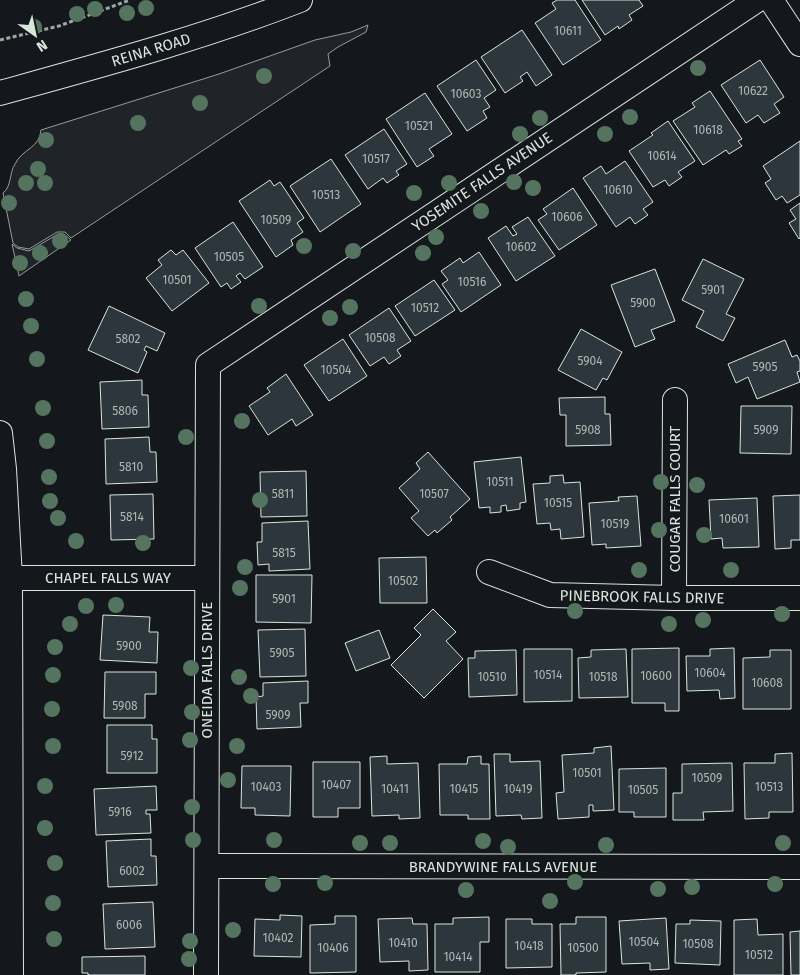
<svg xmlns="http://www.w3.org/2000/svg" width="800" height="975" viewBox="0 0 800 975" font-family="'Fira Sans',sans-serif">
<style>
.green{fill:#202428;stroke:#939e99}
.building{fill:#2c363c;stroke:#d8e6dc}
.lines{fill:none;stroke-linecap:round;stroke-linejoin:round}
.minor-casing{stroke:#d8e6dc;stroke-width:26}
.path{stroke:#9da8a2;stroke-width:3;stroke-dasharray:4 2.5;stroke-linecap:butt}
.minor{stroke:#14181c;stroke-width:24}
.tree{fill:#55745f}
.labels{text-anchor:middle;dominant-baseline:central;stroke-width:4;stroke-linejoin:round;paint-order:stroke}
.number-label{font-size:12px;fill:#adbab4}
.street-label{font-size:15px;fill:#d8e6dc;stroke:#14181c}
</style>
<rect width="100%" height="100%" fill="#14181c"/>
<path class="green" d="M368,25L366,32L338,47L328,54L330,66L71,238L65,232H57L29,249L18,247L13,243L3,193C12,186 9,173 15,164C22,149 40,148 41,130L219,74L315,40L351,32Z
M58,234H64L71,240L19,276L12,244L17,248L29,251Z"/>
<path class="building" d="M557,0H575L601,40L563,65L535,23L556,9L552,3Z
M582,0H639L643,6L629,15L632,20L619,29L618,26L605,35Z
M522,30L552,75L536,86L527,72L520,77L523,81L505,93L481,57Z
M476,60L496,90L484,98L490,107L483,111L487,118L467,131L437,86Z
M760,60L784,97L774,104L780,113L764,123L758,115L746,123L721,85Z
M710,91L742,139L738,141L742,146L729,154L726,150L703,165L673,121L695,107L692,103Z
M425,93L452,134L429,149L434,156L417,167L386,119Z
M668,121L695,161L678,172L682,177L669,186L665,180L653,187L629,151L653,135L651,133Z
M384,129L407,164L396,171L399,175L387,183L383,178L368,189L345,155Z
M800,141V195L787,203L782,196L776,200L765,183L771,179L763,166Z
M331,159L361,204L320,232L290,186Z
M625,161L653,202L643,209L648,215L635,224L630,217L616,227L583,178L601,166L606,174Z
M270,180L274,186L280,182L304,218L297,223L303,232L291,240L293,245L276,257L239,201Z
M573,188L597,225L559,250L538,220L547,214L543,209Z
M800,203V238L799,239L789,223L796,219L790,210Z
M528,217L555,256L516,281L488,238L506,226L513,236L517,234L512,227Z
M233,222L263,267L245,279L240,273L236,276L241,282L231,289L227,283L221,287L195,248Z
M171,250L176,255L183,250L209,283L172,311L146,278L162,265L158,260Z
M479,252L501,285L461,312L442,284L448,280L441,271L460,258L463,263Z
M703,259L744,279L726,314L735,318L723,341L696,327L704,311L682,300Z
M655,269L675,321L651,330L655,339L635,347L611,285Z
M434,280L455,310L415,336L395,306Z
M109,306L165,333L157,351L146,346L144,350L147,352L138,373L88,350Z
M389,308L411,341L397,350L401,356L389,364L384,357L370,366L349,335Z
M581,329L622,352L607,380L603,378L596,390L558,370Z
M343,339L367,376L329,401L304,365Z
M785,340L792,357L797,355L800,361V371L797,372L800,382L757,399L748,377L736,383L728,364Z
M286,374L313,415L296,426L292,419L268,435L249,406L270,392L267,388Z
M142,380V395H148L149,427L102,429L100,382Z
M605,397V414H610L611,445L566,446V415H560L559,398Z
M741,406H792L791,454L740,453Z
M149,437L150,452H156L157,482L106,484L105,439Z
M428,452L470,499L450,517L452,520L437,533L435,530L428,536L411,518L419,511L399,488L420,469L416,463Z
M521,457L526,502L520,503V509L507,511L506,505L501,506V512L490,513V507L479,508L474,462Z
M306,471L307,516L261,517L260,472Z
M563,475L564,483L580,482L584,537L561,539L560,529L551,530L550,523L537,524L533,484L550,483V476Z
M153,494L154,539L111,540L110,495Z
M800,495V540H791V548L775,549L773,496Z
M637,496L641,546L606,548V544L592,545L589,503L619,501L618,497Z
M757,498L759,547L723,548L722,538L711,539L709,500Z
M308,521L310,569L269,571V564L258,565L257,542H262V523Z
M426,557L427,603H380L379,558Z
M256,575H312L311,623L256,622Z
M433,609L456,632L446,641L463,659L424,698L391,665L421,635L414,628Z
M103,615L150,617L149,632H158L157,663L100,660Z
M305,629L306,676L260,677L258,630Z
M379,630L390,658L356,671L345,643Z
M679,648V711H665V703H632V649Z
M734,648L735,698L720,699L719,690L687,691L686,656H710V649Z
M524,649H572V701L524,702Z
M626,649L628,697L579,698L578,658L591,657V650Z
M516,650L517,695L469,697L468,658H475V651Z
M770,650H791V709H743V658L770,657Z
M105,672H156V694H145V718H104Z
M308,681V703H300L301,727L257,729L256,697L263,696V683Z
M107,725H152V739H157V773H107Z
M611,746L614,810L593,811V805H589V817L558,819L556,793L564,792L562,755L594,753V748Z
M792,753L793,812H769V818L745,819L744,763H775V754Z
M494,754H510V762L540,761L542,818L522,819L521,815L496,816Z
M387,756V764L418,763L420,818L399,819V815L372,816L370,757Z
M481,756V764H489L490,819H468V815H440L439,764H467L468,757Z
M313,762H360V808H338V817H313Z
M732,763L733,811L703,812L704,820H673V793H682V764Z
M242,766H291L290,816L255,815V808H241Z
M666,768V817H634V812H619V769Z
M156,786L157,810H146V814H150L151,833L96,835L94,789Z
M151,839V856H156L157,885L108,887L106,841Z
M153,902L155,947L105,949L103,904Z
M280,915L302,916L301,957L254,956L255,919L280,920Z
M335,916H356V972L310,973V925L335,924Z
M489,917V942H480V972H435V924H453V918Z
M576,917H606V972L576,973V975H561L560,924H576Z
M412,918L413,924H427L428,970L409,971V961L380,962L378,919Z
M666,918L669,969L650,970V963L622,964L619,921Z
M506,919H532V924H552V967L506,968Z
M757,919L758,935L783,934V975H734V920Z
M690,920L721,921L720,965L675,963L676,924H690Z
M800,931V975H791L790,932Z
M145,956V975H88V973H82V957Z"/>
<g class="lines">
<defs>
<path id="minor" d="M771,0L800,44
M0,93C101,65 202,38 300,0
M0,433L4,469L10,578L11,975
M489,572L550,595L674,598H800
M10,578H207
M674,598L675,400
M207,866L800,867
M206,975L208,365L757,0"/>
</defs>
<use href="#minor" class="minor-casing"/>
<path class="path" d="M0,40L59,26L130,0"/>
<use href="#minor" class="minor"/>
</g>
<g class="tree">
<circle cx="146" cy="8" r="8"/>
<circle cx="95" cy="9" r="8"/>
<circle cx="127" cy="13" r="8"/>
<circle cx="77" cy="14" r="8"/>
<circle cx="34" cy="27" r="8"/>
<circle cx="698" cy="68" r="8"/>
<circle cx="264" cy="76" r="8"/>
<circle cx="200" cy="103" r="8"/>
<circle cx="630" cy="117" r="8"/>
<circle cx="540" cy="118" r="8"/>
<circle cx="138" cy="123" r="8"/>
<circle cx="520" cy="134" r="8"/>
<circle cx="605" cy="134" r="8"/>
<circle cx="46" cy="140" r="8"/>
<circle cx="38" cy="169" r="8"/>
<circle cx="514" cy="182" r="8"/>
<circle cx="26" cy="183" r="8"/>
<circle cx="45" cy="183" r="8"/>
<circle cx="449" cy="183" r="8"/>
<circle cx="533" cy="188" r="8"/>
<circle cx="414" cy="193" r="8"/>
<circle cx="9" cy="203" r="8"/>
<circle cx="481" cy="211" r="8"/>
<circle cx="436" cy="237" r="8"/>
<circle cx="60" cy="241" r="8"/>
<circle cx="304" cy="246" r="8"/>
<circle cx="353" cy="251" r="8"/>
<circle cx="40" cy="253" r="8"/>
<circle cx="423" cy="253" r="8"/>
<circle cx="20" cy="263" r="8"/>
<circle cx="26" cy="299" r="8"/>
<circle cx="259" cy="306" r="8"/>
<circle cx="350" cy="307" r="8"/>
<circle cx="330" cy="318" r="8"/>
<circle cx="31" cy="326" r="8"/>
<circle cx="37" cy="359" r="8"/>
<circle cx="43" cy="408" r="8"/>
<circle cx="242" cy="421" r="8"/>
<circle cx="186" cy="437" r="8"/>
<circle cx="47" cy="441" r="8"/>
<circle cx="49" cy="477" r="8"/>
<circle cx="661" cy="482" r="8"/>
<circle cx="697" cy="485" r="8"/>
<circle cx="260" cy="500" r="8"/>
<circle cx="50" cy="501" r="8"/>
<circle cx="58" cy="518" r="8"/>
<circle cx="659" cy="530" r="8"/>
<circle cx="704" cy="535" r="8"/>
<circle cx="76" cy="541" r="8"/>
<circle cx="143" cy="543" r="8"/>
<circle cx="245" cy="567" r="8"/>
<circle cx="639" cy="570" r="8"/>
<circle cx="731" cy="570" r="8"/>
<circle cx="240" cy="588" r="8"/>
<circle cx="116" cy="605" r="8"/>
<circle cx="86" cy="606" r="8"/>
<circle cx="575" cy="611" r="8"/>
<circle cx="782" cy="614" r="8"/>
<circle cx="703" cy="620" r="8"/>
<circle cx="70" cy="624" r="8"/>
<circle cx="669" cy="624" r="8"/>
<circle cx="55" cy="647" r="8"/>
<circle cx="191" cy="668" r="8"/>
<circle cx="53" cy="675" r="8"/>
<circle cx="239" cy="677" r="8"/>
<circle cx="251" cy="696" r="8"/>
<circle cx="52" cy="709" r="8"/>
<circle cx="192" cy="712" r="8"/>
<circle cx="190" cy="740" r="8"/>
<circle cx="53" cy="746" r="8"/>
<circle cx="237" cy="746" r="8"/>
<circle cx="228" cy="780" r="8"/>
<circle cx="45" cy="786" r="8"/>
<circle cx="192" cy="807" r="8"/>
<circle cx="45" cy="828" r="8"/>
<circle cx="193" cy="840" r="8"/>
<circle cx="274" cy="840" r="8"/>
<circle cx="483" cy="841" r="8"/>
<circle cx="360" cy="843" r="8"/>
<circle cx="390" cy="843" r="8"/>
<circle cx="783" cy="843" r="8"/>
<circle cx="606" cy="845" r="8"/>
<circle cx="508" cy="847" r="8"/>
<circle cx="55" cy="863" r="8"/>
<circle cx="575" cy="882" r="8"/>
<circle cx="325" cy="883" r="8"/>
<circle cx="273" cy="884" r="8"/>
<circle cx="775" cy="884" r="8"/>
<circle cx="692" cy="887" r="8"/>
<circle cx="658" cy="889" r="8"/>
<circle cx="466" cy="890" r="8"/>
<circle cx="550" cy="901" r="8"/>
<circle cx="53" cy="903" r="8"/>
<circle cx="233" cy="930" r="8"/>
<circle cx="54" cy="939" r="8"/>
<circle cx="190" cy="941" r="8"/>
<circle cx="189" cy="959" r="8"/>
</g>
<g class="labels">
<g class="number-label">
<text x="568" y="31">10611</text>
<text x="753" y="91">10622</text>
<text x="466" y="94">10603</text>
<text x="419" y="126">10521</text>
<text x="708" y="130">10618</text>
<text x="662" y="156">10614</text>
<text x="376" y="159">10517</text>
<text x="618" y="190">10610</text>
<text x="326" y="195">10513</text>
<text x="567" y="217">10606</text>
<text x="276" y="220">10509</text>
<text x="521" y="247">10602</text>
<text x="229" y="257">10505</text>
<text x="177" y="280">10501</text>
<text x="472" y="282">10516</text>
<text x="713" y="290">5901</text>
<text x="643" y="303">5900</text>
<text x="425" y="308">10512</text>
<text x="380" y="338">10508</text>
<text x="128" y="339">5802</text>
<text x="590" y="361">5904</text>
<text x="765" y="367">5905</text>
<text x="336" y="370">10504</text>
<text x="125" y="411">5806</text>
<text x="588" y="430">5908</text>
<text x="766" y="430">5909</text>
<text x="131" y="467">5810</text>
<text x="500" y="482">10511</text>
<text x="283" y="494">5811</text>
<text x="434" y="494">10507</text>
<text x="558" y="503">10515</text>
<text x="132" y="517">5814</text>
<text x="734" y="519">10601</text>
<text x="615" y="524">10519</text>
<text x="284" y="553">5815</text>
<text x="403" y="581">10502</text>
<text x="284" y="599">5901</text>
<text x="129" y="646">5900</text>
<text x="282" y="653">5905</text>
<text x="710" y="673">10604</text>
<text x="548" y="675">10514</text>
<text x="656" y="676">10600</text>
<text x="492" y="677">10510</text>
<text x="603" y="677">10518</text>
<text x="767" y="683">10608</text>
<text x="125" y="706">5908</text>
<text x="278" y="715">5909</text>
<text x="132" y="756">5912</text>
<text x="587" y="773">10501</text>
<text x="707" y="778">10509</text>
<text x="336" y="785">10407</text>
<text x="266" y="787">10403</text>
<text x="769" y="787">10513</text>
<text x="395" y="789">10411</text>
<text x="464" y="789">10415</text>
<text x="518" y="789">10419</text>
<text x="643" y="790">10505</text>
<text x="120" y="812">5916</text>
<text x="132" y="871">6002</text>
<text x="129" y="925">6006</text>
<text x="278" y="938">10402</text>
<text x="644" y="942">10504</text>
<text x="403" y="943">10410</text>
<text x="698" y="944">10508</text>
<text x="529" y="946">10418</text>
<text x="333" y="948">10406</text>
<text x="583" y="948">10500</text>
<text x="759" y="955">10512</text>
<text x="458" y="957">10414</text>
</g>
<g class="street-label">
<text transform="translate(151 50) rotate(-17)">REINA ROAD</text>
<text transform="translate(482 182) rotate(-34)">YOSEMITE FALLS AVENUE</text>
<text transform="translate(675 499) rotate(-90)">COUGAR FALLS COURT</text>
<text x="108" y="578">CHAPEL FALLS WAY</text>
<text transform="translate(642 597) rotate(1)">PINEBROOK FALLS DRIVE</text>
<text transform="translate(207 670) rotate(-90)">ONEIDA FALLS DRIVE</text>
<text x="503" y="867">BRANDYWINE FALLS AVENUE</text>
</g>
</g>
<g transform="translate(35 35) rotate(147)" stroke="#14181c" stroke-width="4" paint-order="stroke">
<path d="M0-4L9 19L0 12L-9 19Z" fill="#d8e6dc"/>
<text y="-8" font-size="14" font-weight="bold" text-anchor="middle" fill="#d8e6dc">N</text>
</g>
</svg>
